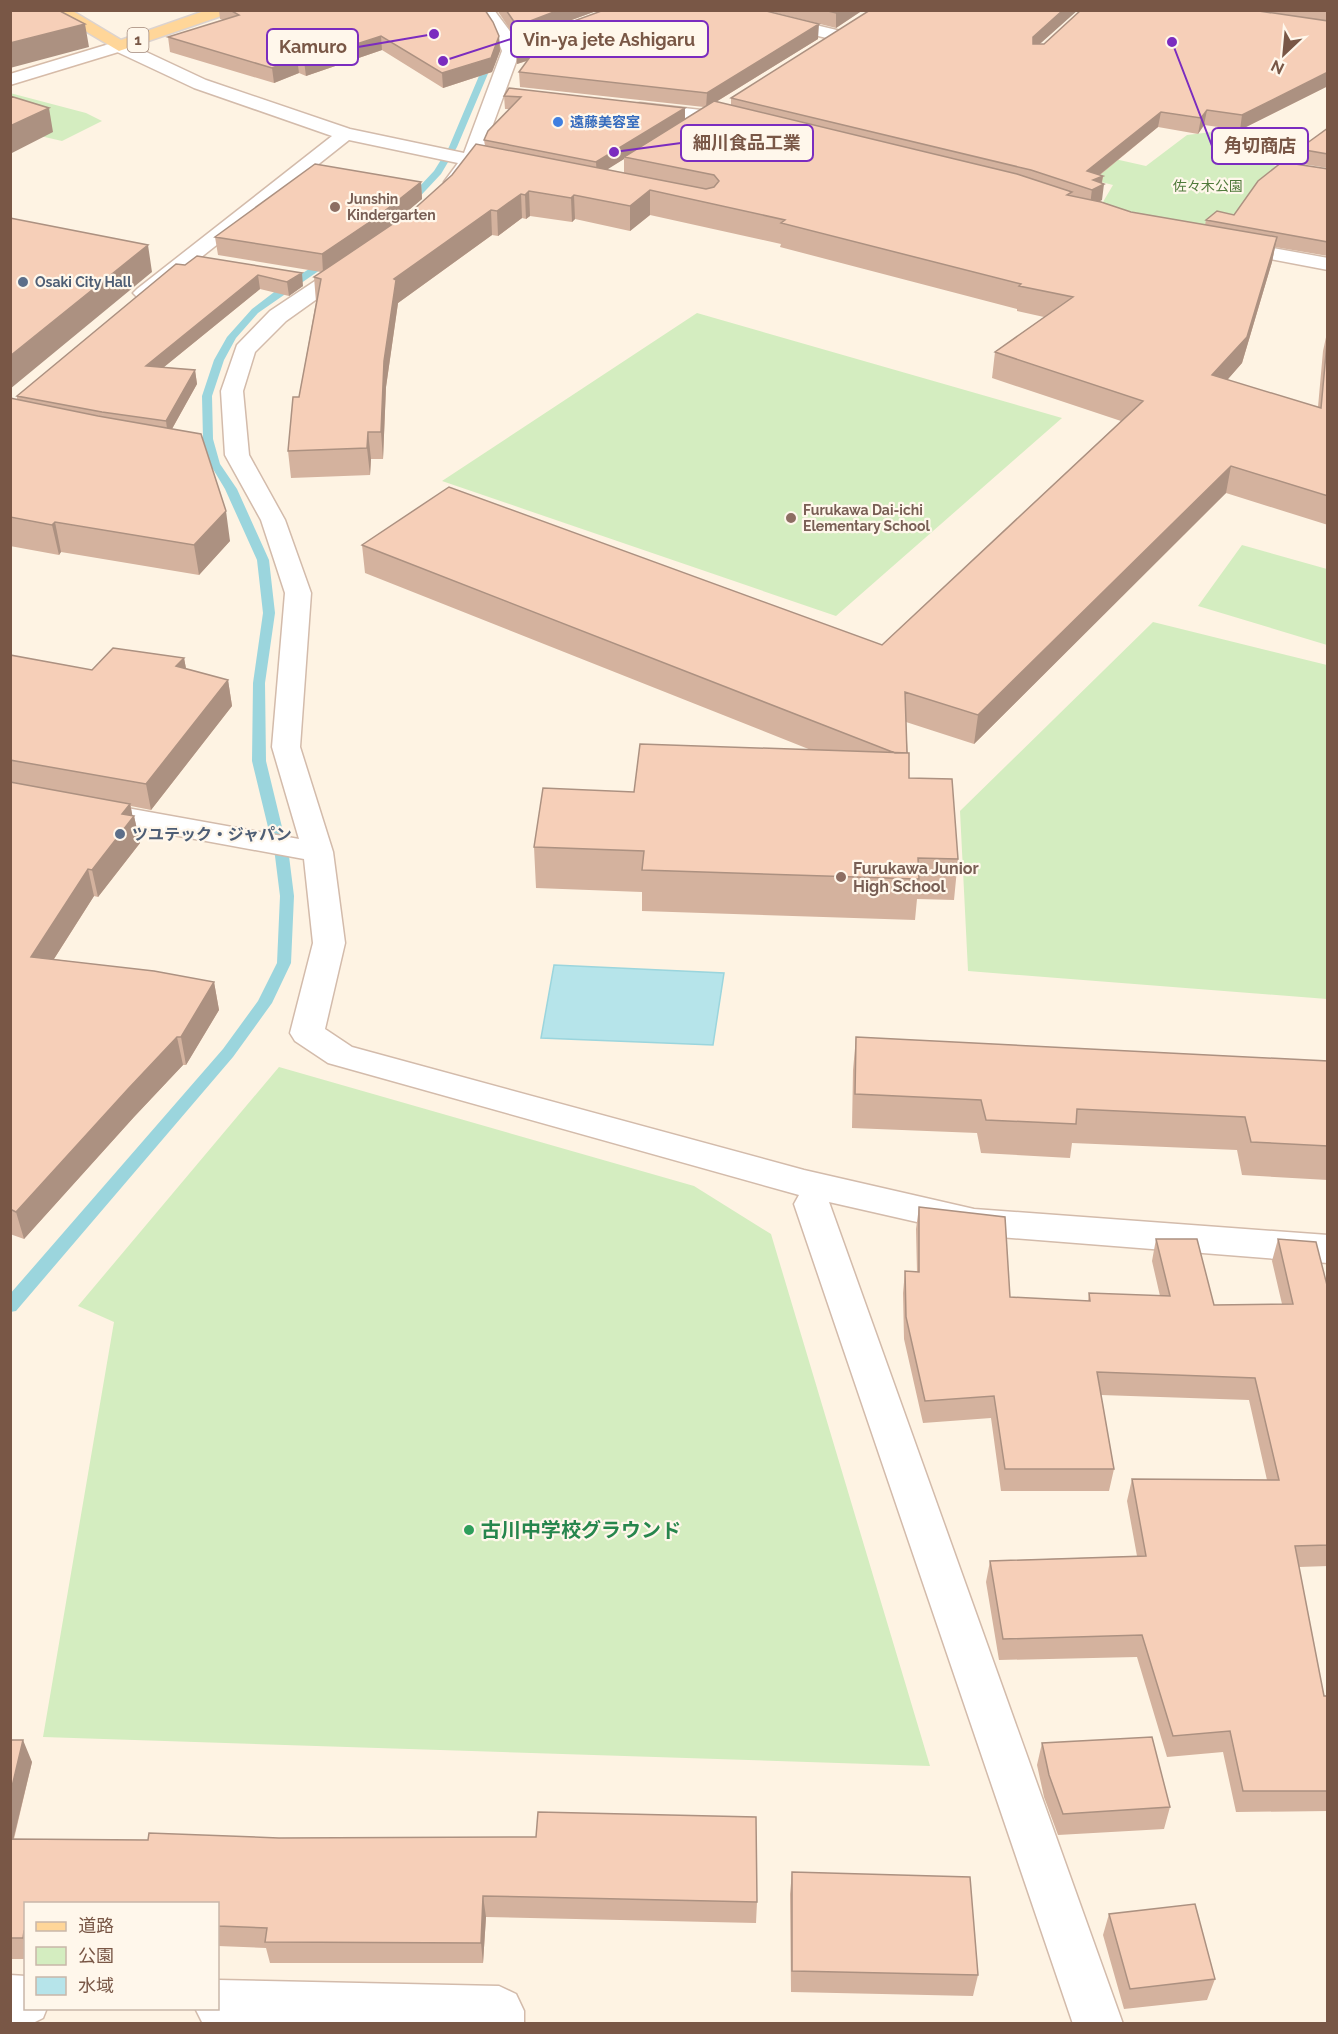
<svg xmlns="http://www.w3.org/2000/svg" width="1338" height="2034" viewBox="0 0 1338 2034" font-family="Raleway,'Noto Sans JP',sans-serif">
<style>
.green{fill:#d4edc0}
.water{fill:#b6e4ea;stroke:#9bd5dd;stroke-width:1.5}
.lines{fill:none;stroke-linecap:round;stroke-linejoin:round}
.stream{fill:#9bd5dd;fill-rule:evenodd}
.street-casing{stroke:#d3bbab;stroke-width:3}
.secondary-casing{stroke:#d6bba8;stroke-width:3}
.primary-casing{stroke:#dcd3cf;stroke-width:3}
.street{fill:#fff;fill-rule:evenodd}
.secondary{fill:#fff;fill-rule:evenodd}
.primary{fill:#ffd699;fill-rule:evenodd}
.wall{fill:#d4b29e;fill-rule:evenodd}
.shaded-wall{fill:#ac9181}
.building{fill:#f6cfb8;stroke:#ac9181;stroke-width:1.5}
.shop-dot{fill:#3f7fe0;stroke:#fff7eb;stroke-width:2}
.education-dot{fill:#8d6e63;stroke:#fff7eb;stroke-width:2}
.service-dot{fill:#5c6f8a;stroke:#fff7eb;stroke-width:2}
.leisure-dot{fill:#2e9e5b;stroke:#fff7eb;stroke-width:2}
.labels{text-anchor:middle;dominant-baseline:central;stroke-width:4.5;stroke-linejoin:round;paint-order:stroke}
.far-shop-label{font-size:14px;font-weight:bold;fill:#366cbe;stroke:#fff7eb;text-anchor:start}
.far-park-label{font-size:14px;fill:#507a3b;stroke:#fff7eb}
.far-education-label{font-size:14px;font-weight:bold;fill:#785e54;stroke:#fff7eb;text-anchor:start}
.far-service-label{font-size:14px;font-weight:bold;fill:#4e5e75;stroke:#fff7eb;text-anchor:start}
.shield{fill:#fff7eb;stroke:#a18778;stroke-width:1.5}
.shield-label{font-size:15px;font-weight:bold;fill:#795746}
.service-label{font-size:16px;font-weight:bold;fill:#4e5e75;stroke:#fff7eb;text-anchor:start}
.education-label{font-size:16px;font-weight:bold;fill:#785e54;stroke:#fff7eb;text-anchor:start}
.near-leisure-label{font-size:20px;font-weight:bold;fill:#27864d;stroke:#fff7eb;text-anchor:start}
.leader{fill:none;stroke:#7b2cbf;stroke-width:2}
.callout-dot{fill:#7b2cbf;stroke:#fff7eb;stroke-width:2}
.callout{fill:#fff7eb;stroke:#7b2cbf;stroke-width:2}
.callout-label{font-size:18px;text-anchor:middle;font-weight:bold;fill:#795746}
</style>
<rect width="100%" height="100%" fill="#fef3e3"/>
<path class="green" d="M10,93L86,113L102,121L62,141L23,132L11,117Z
M1212,132L1286,145L1273,165L1279,167L1268,250L1097,212L1113,185L1031,164L1057,146L1146,166L1187,135Z
M697,313L1062,418L836,616L442,481Z
M1242,545L1327,569V645L1198,606Z
M1153,622L1327,665V999L968,971L960,811Z
M279,1067L694,1186L771,1234L930,1766L43,1737L114,1322L78,1306Z"/>
<path class="water" d="M554,965L724,973L713,1045L541,1038Z"/>
<g class="lines">
<path class="stream" d="M491,55L495,57L457,147L441,174L411,206H405V202L434,171L449,147L487,57Z
M325,259L333,261L258,313L236,338L224,360L212,396L213,439L220,464L237,489L269,560L275,613L265,683L266,761L289,856L294,896L291,963L272,1003L233,1057L16,1311L10,1312V1294L223,1049L258,1001L277,963L280,896L275,856L252,761L253,683L263,613L257,560L225,489L210,464L203,439L202,396L214,360L227,337L252,309L282,286Z"/>
<defs>
<path id="street" d="M477,10H494L512,34L520,51L481,157L495,160L497,164L495,168L488,170L475,167C467,178 462,190 447,186L444,182L458,163L349,140L151,297L144,299L137,297L133,293L137,289L332,136L194,88L113,50L111,46L113,42H125L206,80L350,129L464,153L502,51L496,35Z
M721,10H752L845,32L847,36L839,41L723,13Z
M640,103L710,111L743,119L746,123L743,127L737,128L709,121L634,112L631,108L634,104Z
M1229,240L1328,258V270L1222,250L1219,246L1222,242Z
M352,259L359,261L362,265L359,269L286,321L255,352L243,391L249,455L285,520L311,593L300,747L333,852L345,943L325,1029L352,1047L804,1170L974,1209L1328,1235V1263L974,1235L829,1202L1123,2024H1073L794,1204L799,1195L328,1063L295,1041L290,1033L313,943L304,859L10,805V787L299,839L272,747L285,593L261,520L225,455L221,391L237,345L270,311L345,261Z
M10,1975L26,1976V2008H47L43,2018L31,2024H10Z
M218,1980L499,1986L516,1994L524,2011V2024H203L195,2008H218Z"/>
<path id="secondary" d="M119,41L125,42L127,46L125,50L10,85V74Z"/>
<path id="primary" d="M50,10H71L121,40L207,10H232L230,13L119,51Z"/>
</defs>
<use href="#street" class="street-casing"/>
<use href="#secondary" class="secondary-casing"/>
<use href="#primary" class="primary-casing"/>
<use href="#street" class="street"/>
<use href="#secondary" class="secondary"/>
<use href="#primary" class="primary"/>
</g>
<path class="wall" d="M219,10H485L499,36L500,51L492,72L443,88L382,50L306,76L299,73L274,83L170,52L168,37L223,20L220,19Z
M497,10H599L517,40Z
M764,10H863L836,28Z
M1081,10H1328V86L1240,130L1204,125L1198,134L1158,127L1100,175L1103,176L1102,183V200L1099,201L1131,212L1205,225L1206,220L1234,215L1328,169V256L1275,247L1272,262L1242,363L1227,380L1318,407L1323,351L1328,328V525L1226,493L974,744L906,722L909,778L958,859L954,900L917,899L915,920L642,911V892L536,888L534,847L634,792L811,750L365,573L362,545L882,645L1121,421L992,378L995,352L1044,317L1017,311V309L780,247L781,244L650,215L630,231L575,219L572,222L530,216L526,219L522,218L498,236L492,235L398,303L386,387L383,459H371L370,475L291,478L288,451L299,397L316,302L314,277L321,272L218,255L215,237L421,182L422,199L391,225L412,211L485,146L484,140L509,109H505L504,96L509,88L685,119L704,107L520,87L519,72L527,61L517,64L516,50L818,39L716,102L731,106V98L1040,44H1044ZM624,159V173L606,170L610,167Z
M1328,128V168L1296,163L1299,149Z
M197,256L303,286L289,296L260,289L164,367L195,370L197,384L172,429L230,541L199,575L61,552L59,555L10,546V398L17,400V396Z
M10,655L92,670L184,658L186,669L228,680L232,706L151,810L131,806L132,816H134L140,843L98,897L94,896L54,959L214,982L219,1010L186,1065H183L134,1117L24,1239L10,1234Z
M856,1037L1328,1061V1180L1242,1175L1237,1150L1072,1143L1070,1158L981,1153L977,1133L852,1128L853,1070Z
M919,1207L1010,1297L1088,1301L1089,1293L1160,1296L1152,1261L1156,1239L1214,1305L1282,1304L1272,1261L1278,1239L1328,1289V1566L1299,1567L1324,1696H1328V1811L1236,1812L1223,1752L1167,1757L1137,1657L999,1660L986,1582L990,1561L1137,1556L1127,1501L1132,1479L1267,1480L1249,1400L1101,1395L1114,1469L1109,1491H1001L991,1418L923,1423L904,1339L903,1293L905,1271L917,1272L916,1229Z
M10,1740L32,1762L14,1839L757,1902L756,1923L486,1917L483,1963H270L266,1948L218,1946V1904H26V1959H10Z
M1042,1743L1170,1807L1164,1829L1058,1835L1044,1797L1037,1765Z
M792,1872L978,1975L973,1996L791,1992L790,1894Z
M1109,1914L1215,1979L1207,2000L1124,2009L1103,1935Z"/>
<path class="shaded-wall" d="M559,10H599L517,40V26Z
M841,10H863L836,28V13Z
M1063,10H1078L1032,51L1033,37Z
M85,24L89,47L10,68V43Z
M819,24L818,39L706,108L707,93Z
M381,36L382,50L306,76L304,61Z
M499,36L500,51L492,72L443,88L442,73Z
M541,42V56L517,64L516,50Z
M297,58L299,73L274,83L272,68Z
M1328,72V86L1240,130L1242,115Z
M49,108L53,132L10,154V126Z
M685,108V121L624,157V159L597,176L596,162Z
M1207,110L1204,125L1198,134L1201,118Z
M1161,112L1158,127L1093,180L1103,176L1101,186L1104,184L1102,200L1090,206L1093,180L1087,171Z
M421,182L422,199L379,235L323,273L322,254Z
M650,190V215L630,231V206Z
M529,191L530,216L526,219L525,195Z
M521,194L522,218L498,236L497,211Z
M574,195L575,219L572,222L571,198Z
M491,210L492,235L398,303L386,387L383,459L381,432L384,361L394,279Z
M1277,237L1272,262L1242,363L1208,402L1212,375Z
M148,245L152,272L10,389V356Z
M302,273L303,286L289,296L287,282Z
M258,275L260,289L148,380L146,366Z
M195,370L197,384L168,436L166,421Z
M368,432L371,459L370,475L367,448Z
M1231,466L1226,493L974,744L978,715Z
M226,511L230,541L199,575L194,545Z
M55,522L61,552L59,555L52,525Z
M184,658L189,684L176,666Z
M228,680L232,706L151,810L146,784Z
M130,804L133,818L134,816L140,843L98,897L92,870L122,814Z
M88,869L94,896L38,984L31,957Z
M214,982L219,1010L186,1065L181,1037Z
M177,1037L183,1065L134,1117L24,1239L16,1212L128,1089Z
M23,1740L32,1762L10,1853V1795Z
M483,1896L486,1917L483,1963L481,1943Z
M24,1931L26,1935V1945L23,1938Z"/>
<path class="building" d="M10,10H58L85,24L10,43Z
M230,10H485L493,22L499,36L491,58L442,73L381,36L304,61L297,58L272,68L168,37L239,15Z
M506,10H559L517,26Z
M604,10H762L819,24L707,93L519,72L541,42L516,50L519,41Z
M824,10H841L836,13Z
M870,10H1063L1033,37V44H1044L1081,10H1252L1328,21V72L1242,115L1207,110L1201,118L1161,112L1087,171L1103,176L1093,180L1104,184L1092,190L1031,170L731,98Z
M509,88L685,108L596,162L484,140L488,131L521,97L504,96Z
M10,96L49,108L10,126Z
M714,101L1017,174L1072,192L1067,195L1101,202L1131,212L1277,237L1247,337L1212,375L1321,408L1328,332V496L1231,466L978,715L905,692L907,753H895L362,545L449,487L882,645L1143,401L995,352L1073,297L1019,286L1021,284L781,223L785,220L650,190L630,206L574,195L571,198L529,191L525,195L521,194L497,211L491,210L394,279L396,280L384,361L381,432H368L367,448L288,451L293,397H299L321,279L314,277L412,211L452,175L476,144L706,189L714,187L719,181L714,175L624,157Z
M1328,128V154L1299,149Z
M1282,162L1328,169V242L1206,220L1217,211L1234,215L1258,181Z
M315,164L421,182L377,217L322,254L215,237Z
M10,218L148,245L10,356Z
M197,256L302,273L287,282L258,275L146,366L195,370L166,421L102,412L17,396L176,264L185,265Z
M10,398L98,416L201,434L226,511L194,545L55,522L52,525L10,517Z
M113,648L184,658L176,666L228,680L146,784L10,760V655L92,670Z
M640,744L909,753V778L952,779L958,859L918,858L919,879L642,870L644,851L534,847L543,788L634,792Z
M10,782L130,804L122,814L134,816L92,870L88,869L31,957L154,971L214,982L181,1037H177L128,1089L16,1212L10,1209Z
M856,1037L1328,1061V1146L1251,1142L1245,1117L1077,1109L1076,1124L986,1120L981,1100L855,1094Z
M919,1207L1005,1217L1010,1297L1090,1301L1089,1293L1170,1296L1156,1239H1197L1214,1305L1293,1304L1278,1239L1316,1242L1328,1289V1545L1295,1546L1324,1696H1328V1791H1243L1230,1731L1173,1736L1142,1635L1003,1639L990,1561L1146,1556L1132,1479L1279,1480L1255,1378L1097,1372L1114,1469H1005L994,1396L925,1401L906,1317L905,1271L919,1272Z
M1152,1737L1170,1807L1063,1814L1049,1775L1042,1743Z
M10,1740H23L10,1795Z
M538,1812L756,1817L757,1902L483,1896L481,1943L265,1942L267,1928L218,1926V1904H26V1931H24L23,1938H10V1839L148,1840L149,1833L279,1838L536,1837Z
M792,1872L970,1877L978,1975L792,1971Z
M1195,1904L1215,1979L1130,1989L1109,1914Z"/>
<circle class="shop-dot" cx="558" cy="122" r="6"/>
<g class="education-dot">
<circle cx="335" cy="207" r="6"/>
<circle cx="791" cy="518" r="6"/>
<circle cx="841" cy="877" r="6"/>
</g>
<g class="service-dot">
<circle cx="23" cy="282" r="6"/>
<circle cx="120" cy="834" r="6"/>
</g>
<circle class="leisure-dot" cx="469" cy="1530" r="6"/>
<g class="labels">
<g class="far-shop-label">
<text x="570" y="122">遠藤美容室</text>
</g>
<g class="far-park-label">
<text x="1208" y="186">佐々木公園</text>
</g>
<g class="far-education-label">
<text x="347" y="199">Junshin<tspan x="347" dy="16">Kindergarten</tspan></text>
<text x="803" y="510">Furukawa Dai-ichi<tspan x="803" dy="16">Elementary School</tspan></text>
</g>
<g class="far-service-label">
<text x="35" y="282">Osaki City Hall</text>
</g>
<rect class="shield" x="127.5" y="28" width="21" height="24" rx="4.5"/>
<g class="shield-label">
<text x="138" y="40">1</text>
</g>
<g class="service-label">
<text x="132" y="834">ツユテック・ジャパン</text>
</g>
<g class="education-label">
<text x="853" y="868">Furukawa Junior<tspan x="853" dy="18">High School</tspan></text>
</g>
<g class="near-leisure-label">
<text x="481" y="1530">古川中学校グラウンド</text>
</g>
</g>
<path class="leader" d="M443 61L511 39M434 34L358 47M614 152L681 143M1172 42L1212 146"/>
<g class="callout-dot">
<circle cx="443" cy="61" r="6"/>
<circle cx="434" cy="34" r="6"/>
<circle cx="614" cy="152" r="6"/>
<circle cx="1172" cy="42" r="6"/>
</g>
<g class="callout">
<rect x="511" y="21" width="197" height="36" rx="6"/>
<rect x="267" y="29" width="91" height="36" rx="6"/>
<rect x="681" y="125" width="132" height="36" rx="6"/>
<rect x="1212" y="128" width="96" height="36" rx="6"/>
</g>
<g class="callout-label">
<text x="609" y="46">Vin-ya jete Ashigaru</text>
<text x="313" y="53">Kamuro</text>
<text x="747" y="149">細川食品工業</text>
<text x="1260" y="152">角切商店</text>
</g>
<rect width="1338" height="2034" fill="none" stroke="#795746" stroke-width="24"/>
<rect x="24" y="1902" width="195" height="108" fill="#fff7eb" stroke="#c9b7a9" stroke-width="1.5"/>
<rect x="36" y="1922" width="30" height="9" fill="#ffd699" stroke="#c9b7a9" stroke-width="1.5"/>
<text x="78" y="1932" font-size="18" fill="#795746">道路</text>
<rect x="36" y="1947" width="30" height="18" fill="#d4edc0" stroke="#c9b7a9" stroke-width="1.5"/>
<text x="78" y="1962" font-size="18" fill="#795746">公園</text>
<rect x="36" y="1977" width="30" height="18" fill="#b6e4ea" stroke="#c9b7a9" stroke-width="1.5"/>
<text x="78" y="1992" font-size="18" fill="#795746">水域</text>
<g transform="translate(1284 54) rotate(206)" stroke="#fff7eb" stroke-width="4.5" paint-order="stroke">
<path d="M0-4.5L10 22L0 15L-10 22Z" fill="#795746"/>
<text y="-9" font-size="16" font-weight="bold" text-anchor="middle" fill="#795746">N</text>
</g>
</svg>
